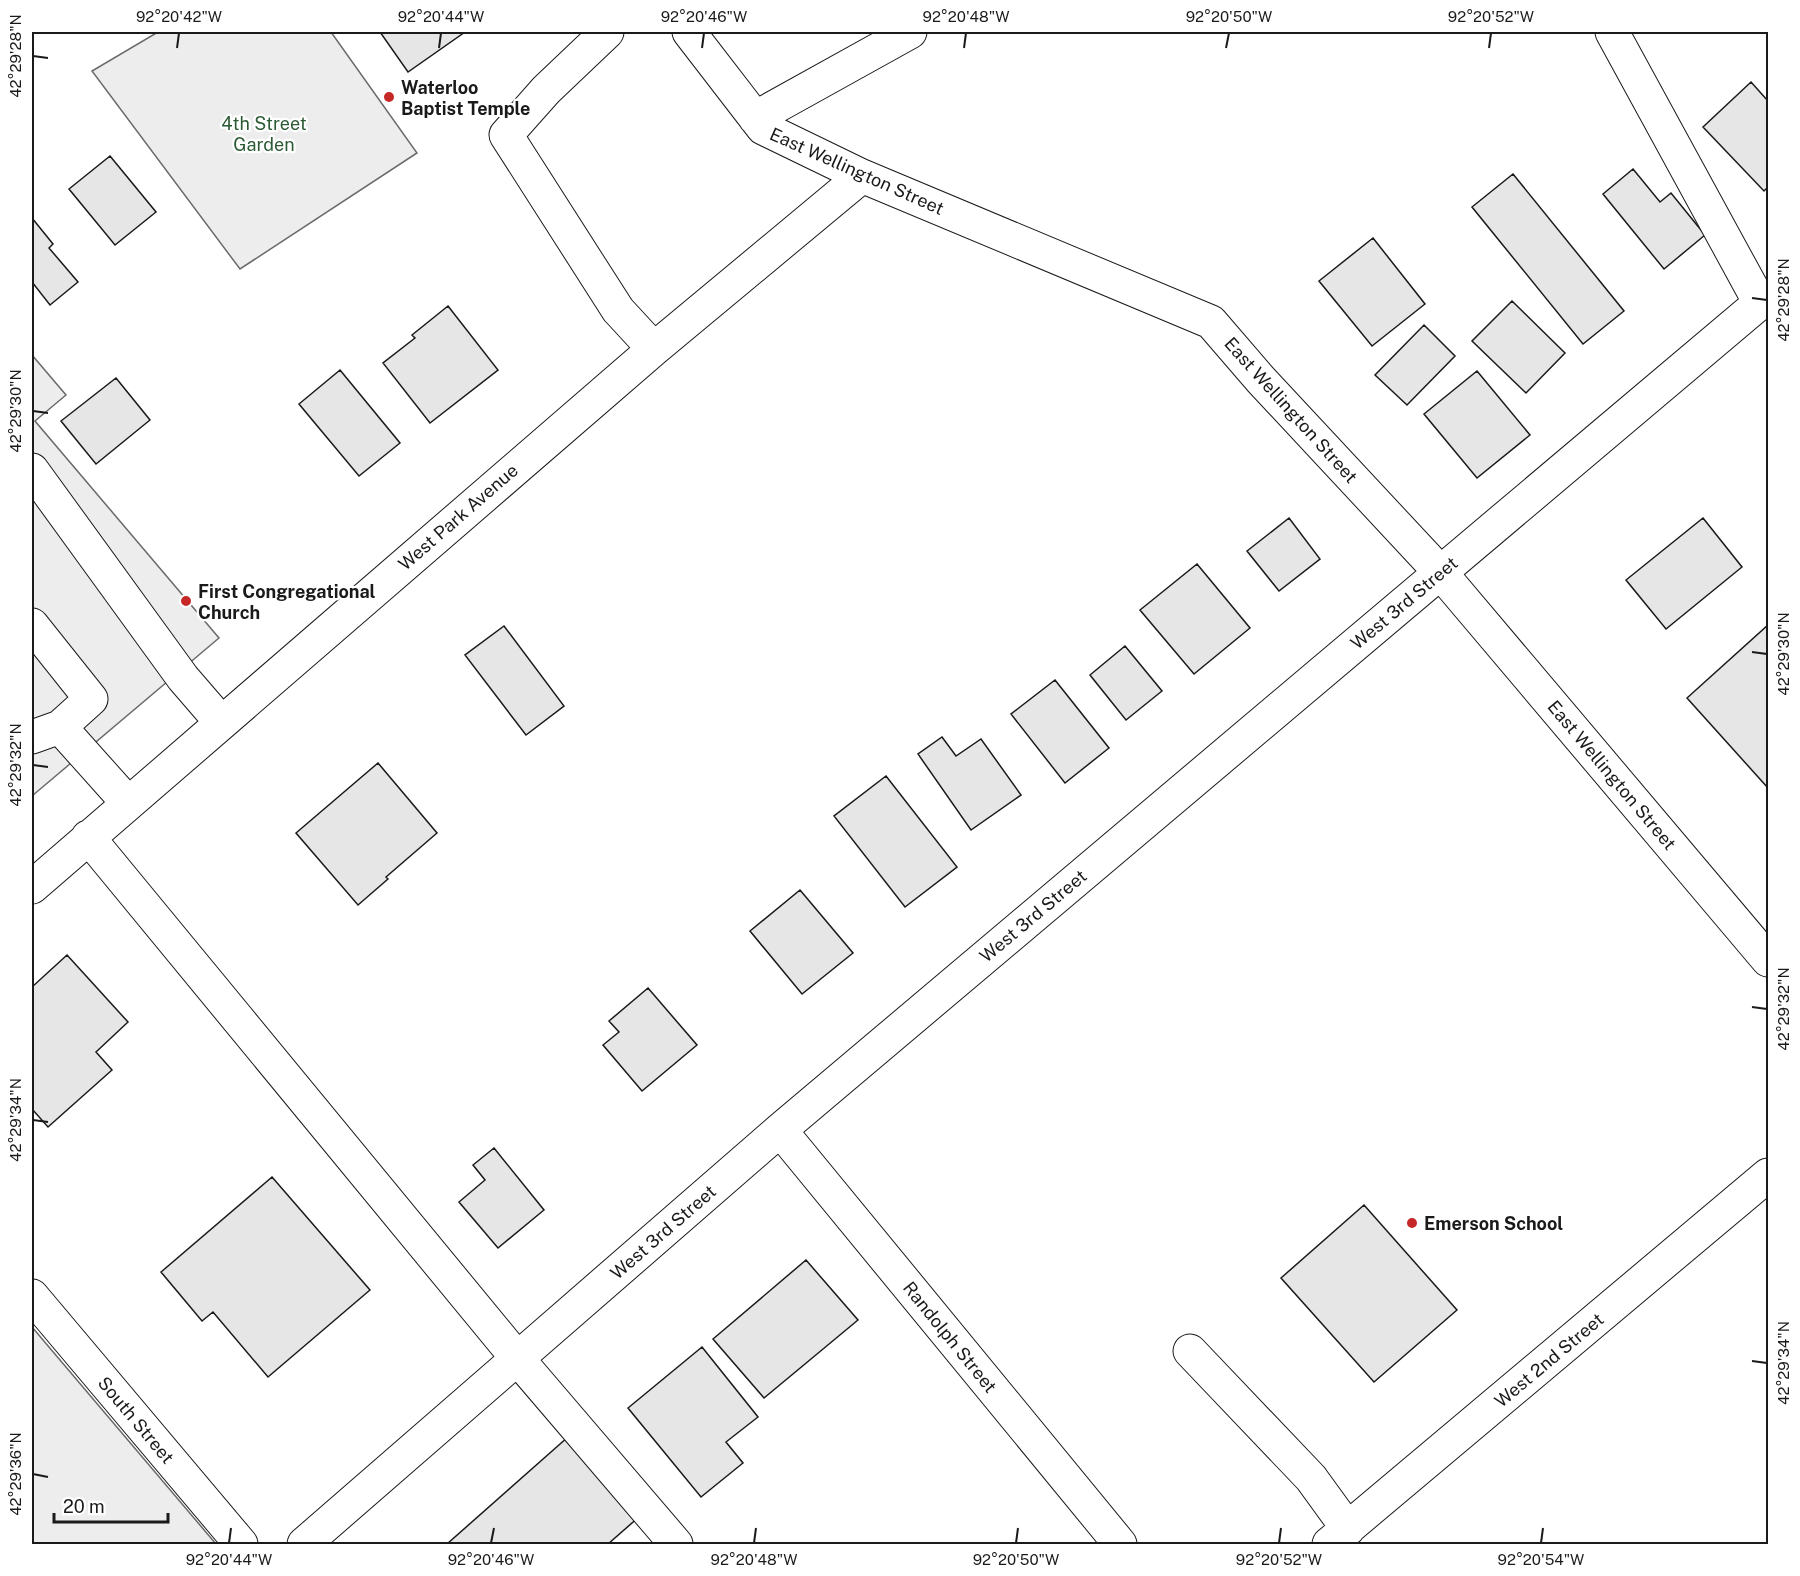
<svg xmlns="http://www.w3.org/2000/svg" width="1800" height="1576" viewBox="0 0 1800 1576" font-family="'Public Sans',sans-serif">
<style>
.built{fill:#ededed;stroke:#6a6a6a;stroke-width:1.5}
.building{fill:#e6e6e6;stroke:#1a1a1a;stroke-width:1.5}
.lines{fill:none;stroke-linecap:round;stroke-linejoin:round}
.minor-casing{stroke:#1a1a1a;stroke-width:35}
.minor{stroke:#fff;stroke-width:33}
.ticks{fill:none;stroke:#1a1a1a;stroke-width:2}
.poi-dot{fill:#c62828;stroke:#fff;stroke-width:2}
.labels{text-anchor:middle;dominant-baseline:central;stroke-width:4.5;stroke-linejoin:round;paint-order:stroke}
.poi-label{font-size:18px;font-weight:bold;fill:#1a1a1a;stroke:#fff;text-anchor:start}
.park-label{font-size:18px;fill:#2b5a34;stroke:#fff}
.street-label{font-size:18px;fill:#1a1a1a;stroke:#fff}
.neatline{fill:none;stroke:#1a1a1a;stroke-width:2}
.ticks-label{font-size:15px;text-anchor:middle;fill:#1a1a1a}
</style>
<rect width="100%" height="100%" fill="#fff"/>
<path class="built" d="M158,32H331L417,153L240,269L92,71Z
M32,355L66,395L35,421L219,638L32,796Z
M32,1327L216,1544H32Z"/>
<path class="building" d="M380,32H465L408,72Z
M1751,82L1768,101V187L1764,191L1703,127Z
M110,156L156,212L115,245L69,189Z
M1633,169L1660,202L1671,193L1705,235L1664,269L1603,194Z
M1513,174L1624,311L1583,344L1472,207Z
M32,218L53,244L49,248L78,282L50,305L32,282Z
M1373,238L1425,304L1372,346L1319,281Z
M1512,301L1565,353L1526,393L1472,341Z
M448,306L498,370L430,423L383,363L415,338L412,335Z
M1424,325L1455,356L1407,405L1375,375Z
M340,370L400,443L359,476L299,404Z
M1477,371L1530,435L1477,478L1424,414Z
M116,378L150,420L96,464L61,421Z
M1289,518L1320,559L1279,591L1247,551Z
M1703,518L1742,567L1666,629L1626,580Z
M1197,564L1250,628L1194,674L1140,610Z
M1768,625V788L1687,698Z
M504,626L564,706L526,735L465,655Z
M1125,646L1162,691L1126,720L1090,675Z
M1055,680L1109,748L1065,783L1011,714Z
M942,737L956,756L981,739L1021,795L971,830L918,754Z
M378,763L437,833L386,877L388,879L358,905L296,833Z
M886,776L957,867L905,907L834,816Z
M800,890L853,953L802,994L750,931Z
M67,955L128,1022L96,1052L112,1070L48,1127L32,1109V987Z
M648,988L697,1045L642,1091L603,1045L619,1032L609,1021Z
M494,1148L544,1210L498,1248L459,1202L485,1180L473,1165Z
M272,1177L370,1290L268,1377L213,1312L202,1321L161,1272Z
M1364,1205L1457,1310L1374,1382L1281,1278Z
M806,1260L858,1320L764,1398L713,1339Z
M702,1347L758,1417L726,1442L743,1463L701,1497L628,1408Z
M577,1429L648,1509L608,1544H447Z"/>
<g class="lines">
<defs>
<path id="minor" d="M607,32L546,90L506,135L618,310L654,349
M689,32L763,128L862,176L1211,322L1261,380L1440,572L1768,960
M1612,32L1760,303
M755,118L910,32
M32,470L183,678L221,722
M32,625L91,699L60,727L32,737
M60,727L128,803
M88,837L517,1358L676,1544
M32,887L654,349L862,176
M780,1130L1120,1544
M32,1296L241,1544
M1190,1351L1311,1478L1348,1529
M304,1544L780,1130L1768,296
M1329,1544L1768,1175"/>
</defs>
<use href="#minor" class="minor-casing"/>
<use href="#minor" class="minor"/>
</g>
<path class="ticks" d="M177,48L179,33M439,48L441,33M702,48L704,33M964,48L966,33M1226,48L1229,33M1489,48L1491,33M33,56L48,58M1752,298L1767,300M33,411L48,413M1752,652L1767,654M33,765L48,767M1752,1007L1767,1009M33,1120L48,1122M1752,1361L1767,1363M33,1474L48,1477M229,1543L231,1528M491,1543L494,1528M754,1543L756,1528M1016,1543L1018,1528M1279,1543L1281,1528M1541,1543L1543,1528"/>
<g class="poi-dot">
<circle cx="389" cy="97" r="6"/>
<circle cx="186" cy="601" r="6"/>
<circle cx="1412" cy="1223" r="6"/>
</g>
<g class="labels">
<g class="poi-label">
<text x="401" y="87">Waterloo<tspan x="401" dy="21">Baptist Temple</tspan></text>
<text x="198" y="591">First Congregational<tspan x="198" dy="21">Church</tspan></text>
<text x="1424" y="1223">Emerson School</text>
</g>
<g class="park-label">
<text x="264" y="123">4th Street<tspan x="264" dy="21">Garden</tspan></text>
</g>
<g class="street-label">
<text transform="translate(857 171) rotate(24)">East Wellington Street</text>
<text transform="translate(1291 410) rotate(48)">East Wellington Street</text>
<text transform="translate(458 517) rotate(-41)">West Park Avenue</text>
<text transform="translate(1404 603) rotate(-40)">West 3rd Street</text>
<text transform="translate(1612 775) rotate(50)">East Wellington Street</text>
<text transform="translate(1033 916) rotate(-40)">West 3rd Street</text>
<text transform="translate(663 1232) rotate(-41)">West 3rd Street</text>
<text transform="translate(950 1337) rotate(51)">Randolph Street</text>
<text transform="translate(1549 1360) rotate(-40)">West 2nd Street</text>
<text transform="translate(136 1420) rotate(50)">South Street</text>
</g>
</g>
<rect width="1800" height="1576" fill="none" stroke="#ffffff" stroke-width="66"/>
<path d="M54 1513v9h114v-9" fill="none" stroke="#1a1a1a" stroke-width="3"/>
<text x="63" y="1513" font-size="18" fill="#1a1a1a" stroke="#ffffff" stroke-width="4.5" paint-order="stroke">20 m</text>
<rect x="33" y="33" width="1734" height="1510" class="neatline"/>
<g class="ticks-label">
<text x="179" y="22">92°20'42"W</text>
<text x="441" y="22">92°20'44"W</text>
<text x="704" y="22">92°20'46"W</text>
<text x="966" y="22">92°20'48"W</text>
<text x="1229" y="22">92°20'50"W</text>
<text x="1491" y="22">92°20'52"W</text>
<text transform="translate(16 56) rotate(-90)" y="5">42°29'28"N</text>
<text transform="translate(1784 300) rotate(-90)" y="5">42°29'28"N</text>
<text transform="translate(16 411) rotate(-90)" y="5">42°29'30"N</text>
<text transform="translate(1784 654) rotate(-90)" y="5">42°29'30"N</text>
<text transform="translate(16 765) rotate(-90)" y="5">42°29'32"N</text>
<text transform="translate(1784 1009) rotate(-90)" y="5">42°29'32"N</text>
<text transform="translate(16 1120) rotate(-90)" y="5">42°29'34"N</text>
<text transform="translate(1784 1363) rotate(-90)" y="5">42°29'34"N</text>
<text transform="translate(16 1474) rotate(-90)" y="5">42°29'36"N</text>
<text x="229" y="1565">92°20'44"W</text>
<text x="491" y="1565">92°20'46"W</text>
<text x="754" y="1565">92°20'48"W</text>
<text x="1016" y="1565">92°20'50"W</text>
<text x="1279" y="1565">92°20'52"W</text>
<text x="1541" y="1565">92°20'54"W</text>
</g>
</svg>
